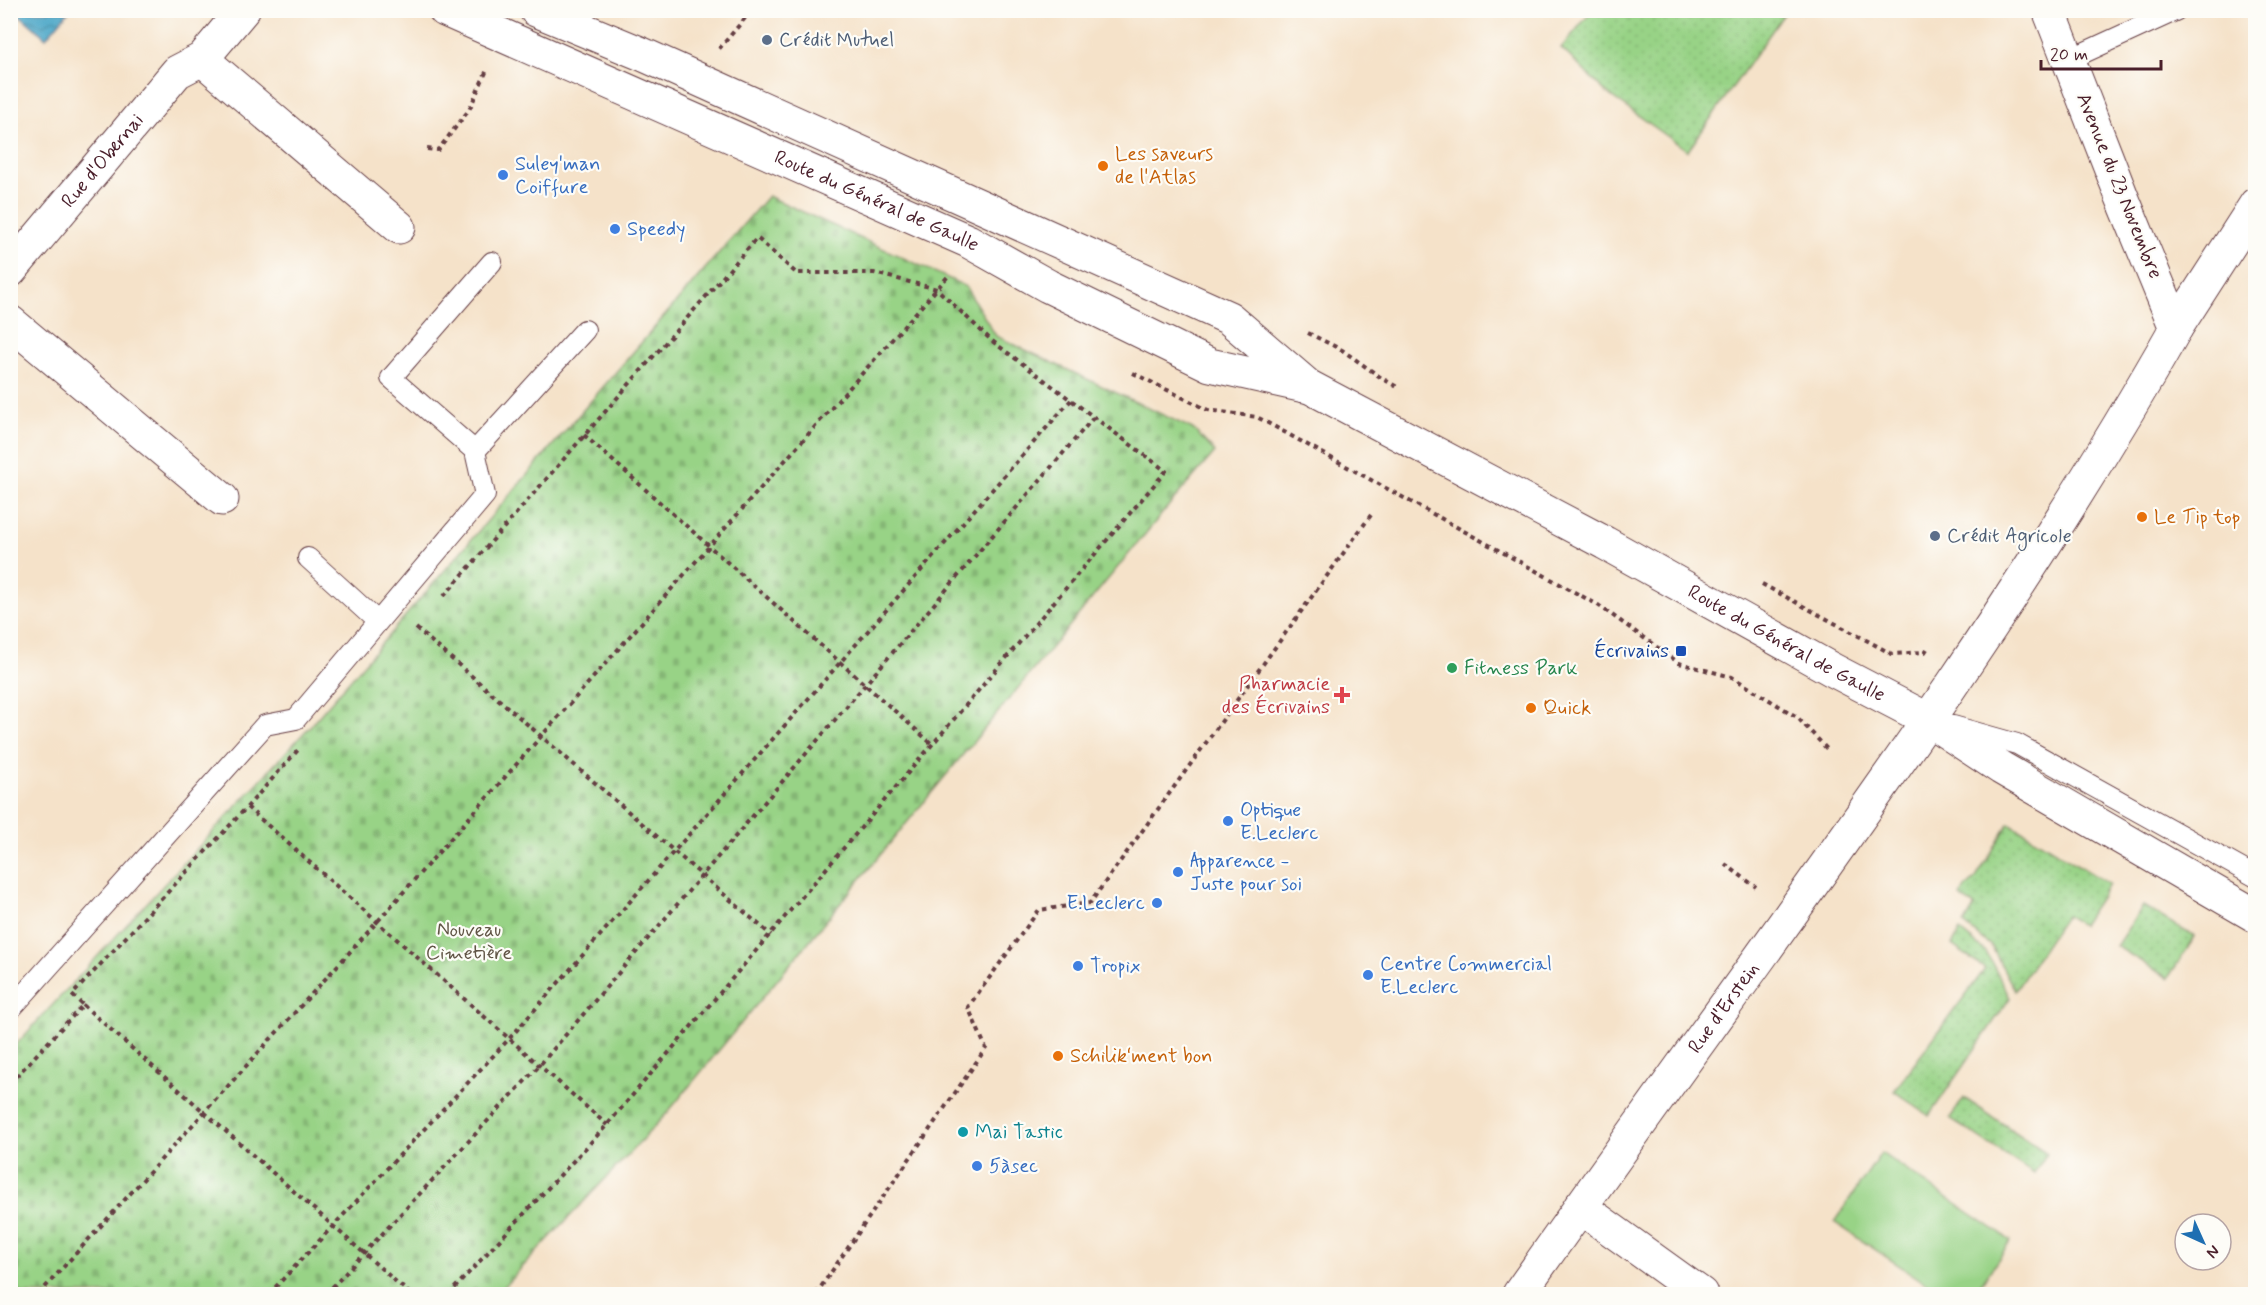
<svg xmlns="http://www.w3.org/2000/svg" width="2266" height="1305" viewBox="0 0 2266 1305" font-family="Mynerve,sans-serif">
<style>
.grass{fill:url(#grass-dots);stroke:#717958;stroke-width:1.5}
.cemetery{fill:url(#cemetery-stones);stroke:#717958;stroke-width:1.5}
.pitch{fill:#98d386;stroke:#717958;stroke-width:1.5}
.water{fill:url(#water-waves);stroke:#496279;stroke-width:1.5}
.lines{fill:none;stroke-linecap:round;stroke-linejoin:round}
.lane-casing{stroke:#643c43;stroke-width:22}
.street-casing{stroke:#643c43;stroke-width:35}
.secondary-casing{stroke:#643c43;stroke-width:35}
.path{stroke:#643c43;stroke-width:4;stroke-dasharray:4.5 4.5;stroke-linecap:butt}
.lane{stroke:#fff;stroke-width:20}
.street{stroke:#fff;stroke-width:33}
.secondary{stroke:#fff;stroke-width:33}
.service-dot{fill:#5c6f8a;stroke:#fdfcf7;stroke-width:2}
.food-dot{fill:#e8710a;stroke:#fdfcf7;stroke-width:2}
.shop-dot{fill:#3f7fe0;stroke:#fdfcf7;stroke-width:2}
.transit-dot{fill:#1a4fb4;stroke:#fdfcf7;stroke-width:2}
.leisure-dot{fill:#2e9e5b;stroke:#fdfcf7;stroke-width:2}
.health-dot{fill:#e0444e;stroke:#fdfcf7;stroke-width:2}
.culture-dot{fill:#0f9aa8;stroke:#fdfcf7;stroke-width:2}
.labels{text-anchor:middle;dominant-baseline:central;stroke-width:4.5;stroke-linejoin:round;paint-order:stroke}
.service-label{font-size:20px;fill:#4e5e75;stroke:#fdfcf7;text-anchor:start}
.food-label{font-size:20px;fill:#c56008;stroke:#fdfcf7;text-anchor:start}
.street-label{font-size:20px;fill:#4a1f2b;stroke:#fdfcf7}
.shop-label{font-size:20px;fill:#366cbe;stroke:#fdfcf7;text-anchor:start}
.transit-label{font-size:20px;fill:#164399;stroke:#fdfcf7;text-anchor:end}
.leisure-label{font-size:20px;fill:#27864d;stroke:#fdfcf7;text-anchor:start}
.health-label{font-size:20px;fill:#be3a42;stroke:#fdfcf7;text-anchor:end}
.park-label{font-size:20px;fill:#615546;stroke:#fdfcf7}
.culture-label{font-size:20px;fill:#0d838f;stroke:#fdfcf7;text-anchor:start}
</style>
<defs>
<pattern id="grass-dots" width="8" height="8" patternUnits="userSpaceOnUse" patternTransform="scale(1.5)"><rect width="8" height="8" fill="#98d386"/><path d="M2 2h.1M6 6h.1" fill="none" stroke="#84b574" stroke-width="1.8" stroke-linecap="round"/></pattern>
<pattern id="cemetery-stones" width="16" height="16" patternUnits="userSpaceOnUse" patternTransform="scale(1.5)"><rect width="16" height="16" fill="#98d386"/><path d="M2 7V4a2 2 0 0 1 4 0v3zM10 15v-3a2 2 0 0 1 4 0v3z" fill="#84b574"/></pattern>
<pattern id="water-waves" width="16" height="10" patternUnits="userSpaceOnUse" patternTransform="scale(1.5)"><rect width="16" height="10" fill="#48a6c7"/><path d="M0 5q4-4 8 0t8 0" fill="none" stroke="#3e87a2"/></pattern>
</defs>
<rect width="100%" height="100%" fill="#fdfcf7"/>
<filter id="ink" filterUnits="userSpaceOnUse"><feTurbulence type="fractalNoise" baseFrequency=".0167" numOctaves="2"/><feDisplacementMap in="SourceGraphic" scale="12" xChannelSelector="R" yChannelSelector="G"/><feConvolveMatrix kernelMatrix="1 2 1 2 8 2 1 2 1" color-interpolation-filters="sRGB"/></filter>
<filter id="wash" filterUnits="userSpaceOnUse"><feTurbulence type="fractalNoise" baseFrequency=".008" numOctaves="4" result="noise"/><feDisplacementMap in="SourceGraphic" scale="24" xChannelSelector="R" yChannelSelector="G"/><feGaussianBlur stdDeviation="1.35" result="paint"/><feColorMatrix in="noise" values="0 0 0 0 0 0 0 0 0 0 0 0 0 0 0 0 0 1.4 0 .05"/><feComposite in="paint" operator="in"/></filter>
<g filter="url(#wash)">
<rect width="100%" height="100%" fill="#f5e2c9"/>
<path class="grass" d="M1592,11V10L1786,11L1688,151L1608,94L1561,48Z
M2009,823L2109,884L2082,925L2066,915L2015,991L1992,947L1964,924L1975,906L1960,897L1965,888L1976,878Z
M2143,906L2195,937L2168,978L2116,946Z
M1960,931L1986,952L2010,998L1929,1116L1894,1091L1985,969L1952,945Z
M1964,1098L2047,1153L2034,1174L1950,1118Z"/>
<path class="cemetery" d="M768,196L965,286L996,336L1193,429L1215,452L1170,504L668,1112L497,1294H11V1050L312,724Z"/>
<path class="pitch" d="M1881,1153L2011,1241L1974,1294H1942L1834,1222Z"/>
<path class="water" d="M15,11H69L46,38Z"/>
</g>
<g filter="url(#ink)">
<g class="lines">
<defs>
<path id="lane" d="M2068,60L2177,10
M475,451L585,330
M308,558L377,621
M1953,726L2017,744L2256,877
M10,1010L265,725L296,719L485,495L475,451L391,378L492,262"/>
<g id="street">
<path d="M202,59L399,227"/>
<path id="s1" d="M10,271L177,72L202,59L243,10"/>
<path d="M10,322L222,499"/>
<path d="M2176,328L2256,204"/>
<path d="M1580,1207L1701,1294"/>
</g>
<g id="secondary">
<path id="s2" d="M445,10L968,241L1048,286L1210,365L1304,386"/>
<path id="s3" d="M536,10L642,54L1229,318L1308,386L1605,543L1831,669L1927,719L2001,768L2256,916"/>
<path id="s4" d="M1519,1294C1742,975 1984,667 2176,328L2122,197L2049,10"/>
</g>
</defs>
<use href="#lane" class="lane-casing"/>
<use href="#street" class="street-casing"/>
<use href="#secondary" class="secondary-casing"/>
<path class="path" d="M398,10L408,15
M719,49L752,10
M427,149L438,150L469,110L487,70
M1308,333L1342,350L1383,379L1399,388
M1133,373L1208,410L1257,417L1598,605L1679,663L1732,677L1797,717L1827,749
M584,435L932,744
M1762,584L1892,654L1925,652L1927,649
M444,596L757,238L796,273H874L937,289L992,341L1166,471L607,1125L449,1294
M416,628L771,935
M247,807L607,1125
M1725,864L1756,887
M83,1005L410,1294
M10,1083L83,1005L72,995L247,807L298,750
M39,1294L377,922L950,274
M269,1294L509,1039L1071,400
M326,1294L539,1066L1094,417
M816,1294L986,1048L968,1007L1039,910L1090,903L1371,515"/>
<use href="#lane" class="lane"/>
<use href="#street" class="street"/>
<use href="#secondary" class="secondary"/>
</g>
</g>
<g class="service-dot">
<circle cx="767" cy="40" r="6"/>
<circle cx="1935" cy="536" r="6"/>
</g>
<g class="food-dot">
<circle cx="1103" cy="166" r="6"/>
<circle cx="2142" cy="517" r="6"/>
<circle cx="1531" cy="708" r="6"/>
<circle cx="1058" cy="1056" r="6"/>
</g>
<g class="shop-dot">
<circle cx="503" cy="175" r="6"/>
<circle cx="615" cy="229" r="6"/>
<circle cx="1228" cy="821" r="6"/>
<circle cx="1178" cy="872" r="6"/>
<circle cx="1157" cy="903" r="6"/>
<circle cx="1078" cy="966" r="6"/>
<circle cx="1368" cy="975" r="6"/>
<circle cx="977" cy="1166" r="6"/>
</g>
<rect class="transit-dot" x="1675" y="645" width="12" height="12" rx="3"/>
<circle class="leisure-dot" cx="1452" cy="668" r="6"/>
<path class="health-dot" d="M1339 686h6v6h6v6h-6v6h-6v-6h-6v-6h6z"/>
<circle class="culture-dot" cx="963" cy="1132" r="6"/>
<g class="labels">
<g class="service-label">
<text x="779" y="40">Crédit Mutuel</text>
<text x="1947" y="536">Crédit Agricole</text>
</g>
<g class="food-label">
<text x="1115" y="154">Les saveurs<tspan x="1115" dy="23">de l'Atlas</tspan></text>
<text x="2154" y="517">Le Tip top</text>
<text x="1543" y="708">Quick</text>
<text x="1070" y="1056">Schilik‘ment bon</text>
</g>
<g class="street-label">
<text stroke="none"><textPath href="#s1" startOffset="144">Rue d'Obernai</textPath></text>
<text transform="translate(2119 186) rotate(68)">Avenue du 23 Novembre</text>
<text stroke="none"><textPath href="#s2" startOffset="472">Route du Général de Gaulle</textPath></text>
<text stroke="none"><textPath href="#s3" startOffset="1406">Route du Général de Gaulle</textPath></text>
<text stroke="none"><textPath href="#s4" startOffset="352">Rue d'Erstein</textPath></text>
</g>
<g class="shop-label">
<text x="515" y="164">Suley'man<tspan x="515" dy="23">Coiffure</tspan></text>
<text x="627" y="229">Speedy</text>
<text x="1240" y="810">Optique<tspan x="1240" dy="23">E.Leclerc</tspan></text>
<text x="1190" y="861">Apparence -<tspan x="1190" dy="23">Juste pour soi</tspan></text>
<text x="1145" y="903" text-anchor="end">E.Leclerc</text>
<text x="1380" y="964">Centre Commercial<tspan x="1380" dy="23">E.Leclerc</tspan></text>
<text x="1090" y="966">Tropix</text>
<text x="989" y="1166">5àsec</text>
</g>
<g class="transit-label">
<text x="1669" y="651">Écrivains</text>
</g>
<g class="leisure-label">
<text x="1464" y="668">Fitness Park</text>
</g>
<g class="health-label">
<text x="1330" y="684">Pharmacie<tspan x="1330" dy="23">des Écrivains</tspan></text>
</g>
<g class="park-label">
<text x="469" y="930">Nouveau<tspan x="469" dy="23">Cimetière</tspan></text>
</g>
<g class="culture-label">
<text x="975" y="1132">Mai Tastic</text>
</g>
</g>
<rect width="2266" height="1305" fill="none" stroke="#fdfcf7" stroke-width="36"/>
<g transform="translate(2203 1242) rotate(135)"><circle r="28" fill="#fdfcf7" stroke="#b5a4a5" stroke-width="1.5"/>
<path d="M0-4.5L10 22L0 15L-10 22Z" fill="#1f6fb2"/>
<text y="-9" font-size="16" font-weight="bold" text-anchor="middle" fill="#4a1f2b">N</text>
</g>
<path d="M2041 60v9h120v-9" fill="none" stroke="#4a1f2b" stroke-width="3"/>
<text x="2050" y="60" font-size="18" fill="#4a1f2b" stroke="#fdfcf7" stroke-width="4.5" paint-order="stroke">20 m</text>
</svg>
